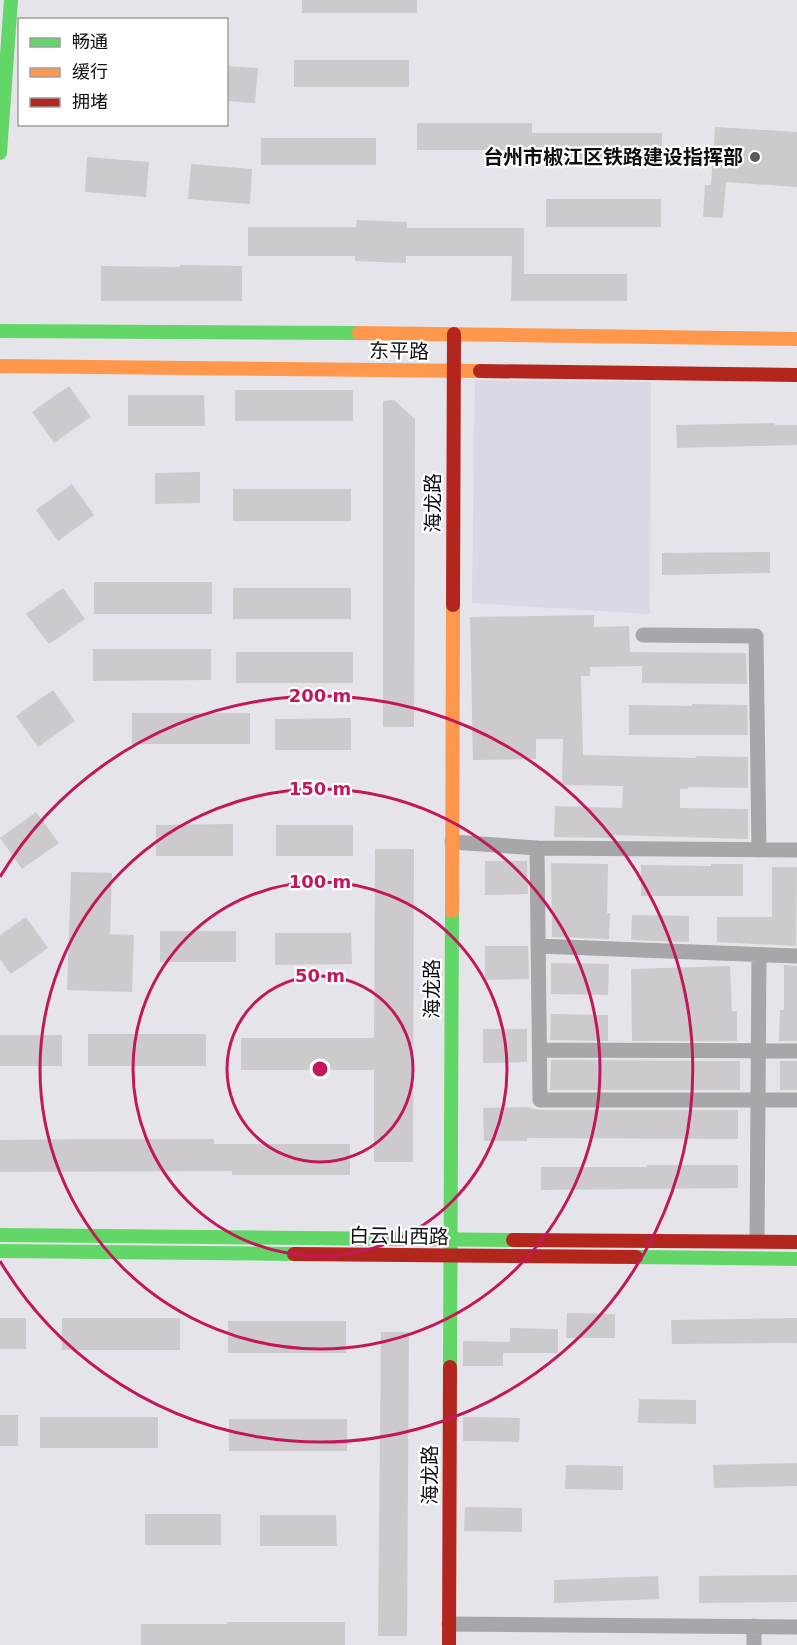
<svg xmlns="http://www.w3.org/2000/svg" width="797" height="1645" viewBox="0 0 797 1645" font-family="'DejaVu Sans','Noto Sans SC',sans-serif">
<style>
.built{fill:#d9d8e4}
.building{fill:#cdcacd}
.lines{fill:none;stroke-linecap:round;stroke-linejoin:round}
.street{stroke:#a7a6a8;stroke-width:15}
.fast{stroke:#63d668;stroke-width:14}
.slow{stroke:#ff974d;stroke-width:14}
.jam{stroke:#b3261e;stroke-width:14}
.ring{fill:none;stroke:#c2185b;stroke-width:3}
.poi-dot{fill:#59585d;stroke:#fff;stroke-width:2}
.labels{text-anchor:middle;dominant-baseline:central;stroke-width:4.5;stroke-linejoin:round;paint-order:stroke}
.poi-label{font-size:20px;font-weight:bold;fill:#0e0d11;stroke:#fff;text-anchor:end}
.street-label{font-size:20px;fill:#0e0d11;stroke:#fff}
.centre{fill:#c2185b;stroke:#fff;stroke-width:3}
.ring-label{font-size:18px;text-anchor:middle;font-weight:bold;fill:#c2185b;stroke:#fff;stroke-width:4.5;stroke-linejoin:round;paint-order:stroke}
</style>
<rect width="100%" height="100%" fill="#e5e4ea"/>
<path class="built" d="M475,380L651,382L650,614L472,603Z"/>
<path class="building" d="M302,0H417V13H302Z
M294,60H409V87H294Z
M226,66L258,68L255,103L226,101Z
M417,123H532V133H662V160H547V150H417Z
M715,127L797,132V187L726,182L723,218L703,217L705,185H711Z
M261,138H376V165H261Z
M87,157L149,162L146,197L85,192Z
M191,164L252,169L250,204L188,199Z
M546,199H661V227H546Z
M357,220L407,222V228H524V274H627V301H511L512,256H406V263L355,261V256H248V227H356Z
M180,265L242,266V301H101V266L180,267Z
M69,386L91,417L54,443L32,412Z
M235,390H353V421H235Z
M128,395H204L205,426H128Z
M394,400L415,419L414,727H383V401Z
M775,423V425H797V445L677,448L676,425Z
M200,472V503L155,504V473Z
M72,484L94,515L58,541L36,510Z
M233,489H351V521H233Z
M770,552V573L662,575V553Z
M94,582H212V614H94Z
M63,588L85,619L49,644L26,614Z
M233,588H351V619H233Z
M594,615V627L629,626L630,652L746,653L747,684L642,683V666L590,667V676H581L583,755L696,758V756L748,757V788L688,787V789H680V808L748,809V839L612,835V838L554,837L555,806L622,808L623,786L562,785L563,739H536V759L473,760L470,617Z
M93,649H211V680L93,681Z
M236,652H353V683H236Z
M53,690L75,721L38,747L16,716Z
M692,704L747,705L748,735H629V705L692,706Z
M132,713H250V744H132Z
M351,718V750H275V719Z
M36,812L59,843L22,869L0,838Z
M233,824V856H156V825Z
M276,825H353V856H276Z
M375,849H414L413,1162H374V1070H241V1038H374Z
M485,861H527L528,894L485,895Z
M551,863L608,864L607,913H610L609,939L552,937Z
M711,864H743V896H641V865L711,866Z
M772,867H797L796,946L717,942V917H772Z
M71,872L112,873L110,934L134,935L132,992L67,990Z
M632,915L689,916V942L631,940Z
M26,917L48,948L11,974L0,959V935Z
M160,931H236V962H160Z
M275,933H351L352,964L275,965Z
M485,946H528L529,979L485,980Z
M551,963L609,964L608,995L551,994Z
M784,965L797,966V1041H779L780,1010H784Z
M730,966L732,1011H737V1041H632L631,969Z
M551,1014L608,1015V1041L550,1040Z
M483,1029H527V1062L483,1063Z
M88,1034H206V1066H88Z
M0,1035H62V1066H0Z
M551,1060L740,1061V1090H550Z
M780,1061H797V1090H780Z
M527,1107L540,1110H738V1139L527,1138V1141H484L483,1108Z
M96,1139H214V1144H350V1175H232V1171L0,1172V1140Z
M647,1165H738V1188L541,1190V1167H647Z
M567,1313L615,1314V1338H566Z
M0,1318H26V1349H0Z
M62,1318H180V1350H62Z
M797,1318V1343L672,1344L671,1320Z
M228,1321H346V1353H228Z
M510,1328L558,1329V1353H503V1366H463V1341L510,1342Z
M381,1332H409L407,1636H378Z
M639,1399L696,1400V1424L638,1423Z
M0,1415H18V1446H0Z
M40,1417H158V1448H40Z
M463,1417L520,1418L519,1442L463,1441Z
M229,1419H347V1451H229Z
M797,1463V1486L714,1488L713,1465Z
M566,1465L623,1466V1490L565,1489Z
M465,1507L522,1508V1532L464,1531Z
M145,1514H221V1545H145Z
M260,1515H336L337,1546H260Z
M797,1575V1602L699,1603V1576Z
M658,1576L659,1599L554,1603V1580Z
M227,1622H345V1645H141V1624H227Z"/>
<g class="lines">
<path class="street" d="M643,635L756,636L759,850
M452,842L537,848L797,850
M537,848L540,1100H797
M538,946L797,956
M540,1050L797,1051
M757,1241L759,956
M449,1624L797,1627
M754,1645V1626"/>
<path class="fast" d="M0,153L11,0
M0,331L359,333
M0,1235L513,1240
M0,1251L294,1254
M636,1257L797,1259
M450,1367L452,911"/>
<path class="slow" d="M359,333L797,339
M0,366L480,371
M452,911L453,605"/>
<path class="jam" d="M480,371L797,375
M453,605L454,334
M513,1240L797,1242
M294,1254L636,1257
M449,1645L450,1367"/>
</g>
<g class="ring">
<circle cx="320" cy="1069" r="93"/>
<circle cx="320" cy="1069" r="187"/>
<circle cx="320" cy="1069" r="280"/>
<path d="M0 877A373 373 0 1 1 0 1261"/>
</g>
<circle class="poi-dot" cx="755" cy="157" r="6"/>
<g class="labels">
<g class="poi-label">
<text x="743" y="157">台州市椒江区铁路建设指挥部</text>
</g>
<g class="street-label">
<text transform="translate(399 351) rotate(1)">东平路</text>
<text transform="translate(433 503) rotate(-90)">海龙路</text>
<text transform="translate(432 989) rotate(-90)">海龙路</text>
<text transform="translate(399 1236) rotate(1)">白云山西路</text>
<text transform="translate(430 1475) rotate(-90)">海龙路</text>
</g>
</g>
<circle cx="320" cy="1069" r="9" class="centre"/>
<g class="ring-label">
<text x="320" y="702">200 m</text>
<text x="320" y="795">150 m</text>
<text x="320" y="888">100 m</text>
<text x="320" y="982">50 m</text>
</g>
<rect x="18" y="18" width="210" height="108" fill="#ffffff" stroke="#9f9ea0" stroke-width="1.5"/>
<rect x="30" y="38" width="30" height="9" fill="#63d668" stroke="#9f9ea0" stroke-width="1.5"/>
<text x="72" y="48" font-size="18" fill="#0e0d11">畅通</text>
<rect x="30" y="68" width="30" height="9" fill="#ff974d" stroke="#9f9ea0" stroke-width="1.5"/>
<text x="72" y="78" font-size="18" fill="#0e0d11">缓行</text>
<rect x="30" y="98" width="30" height="9" fill="#b3261e" stroke="#9f9ea0" stroke-width="1.5"/>
<text x="72" y="108" font-size="18" fill="#0e0d11">拥堵</text>
</svg>
